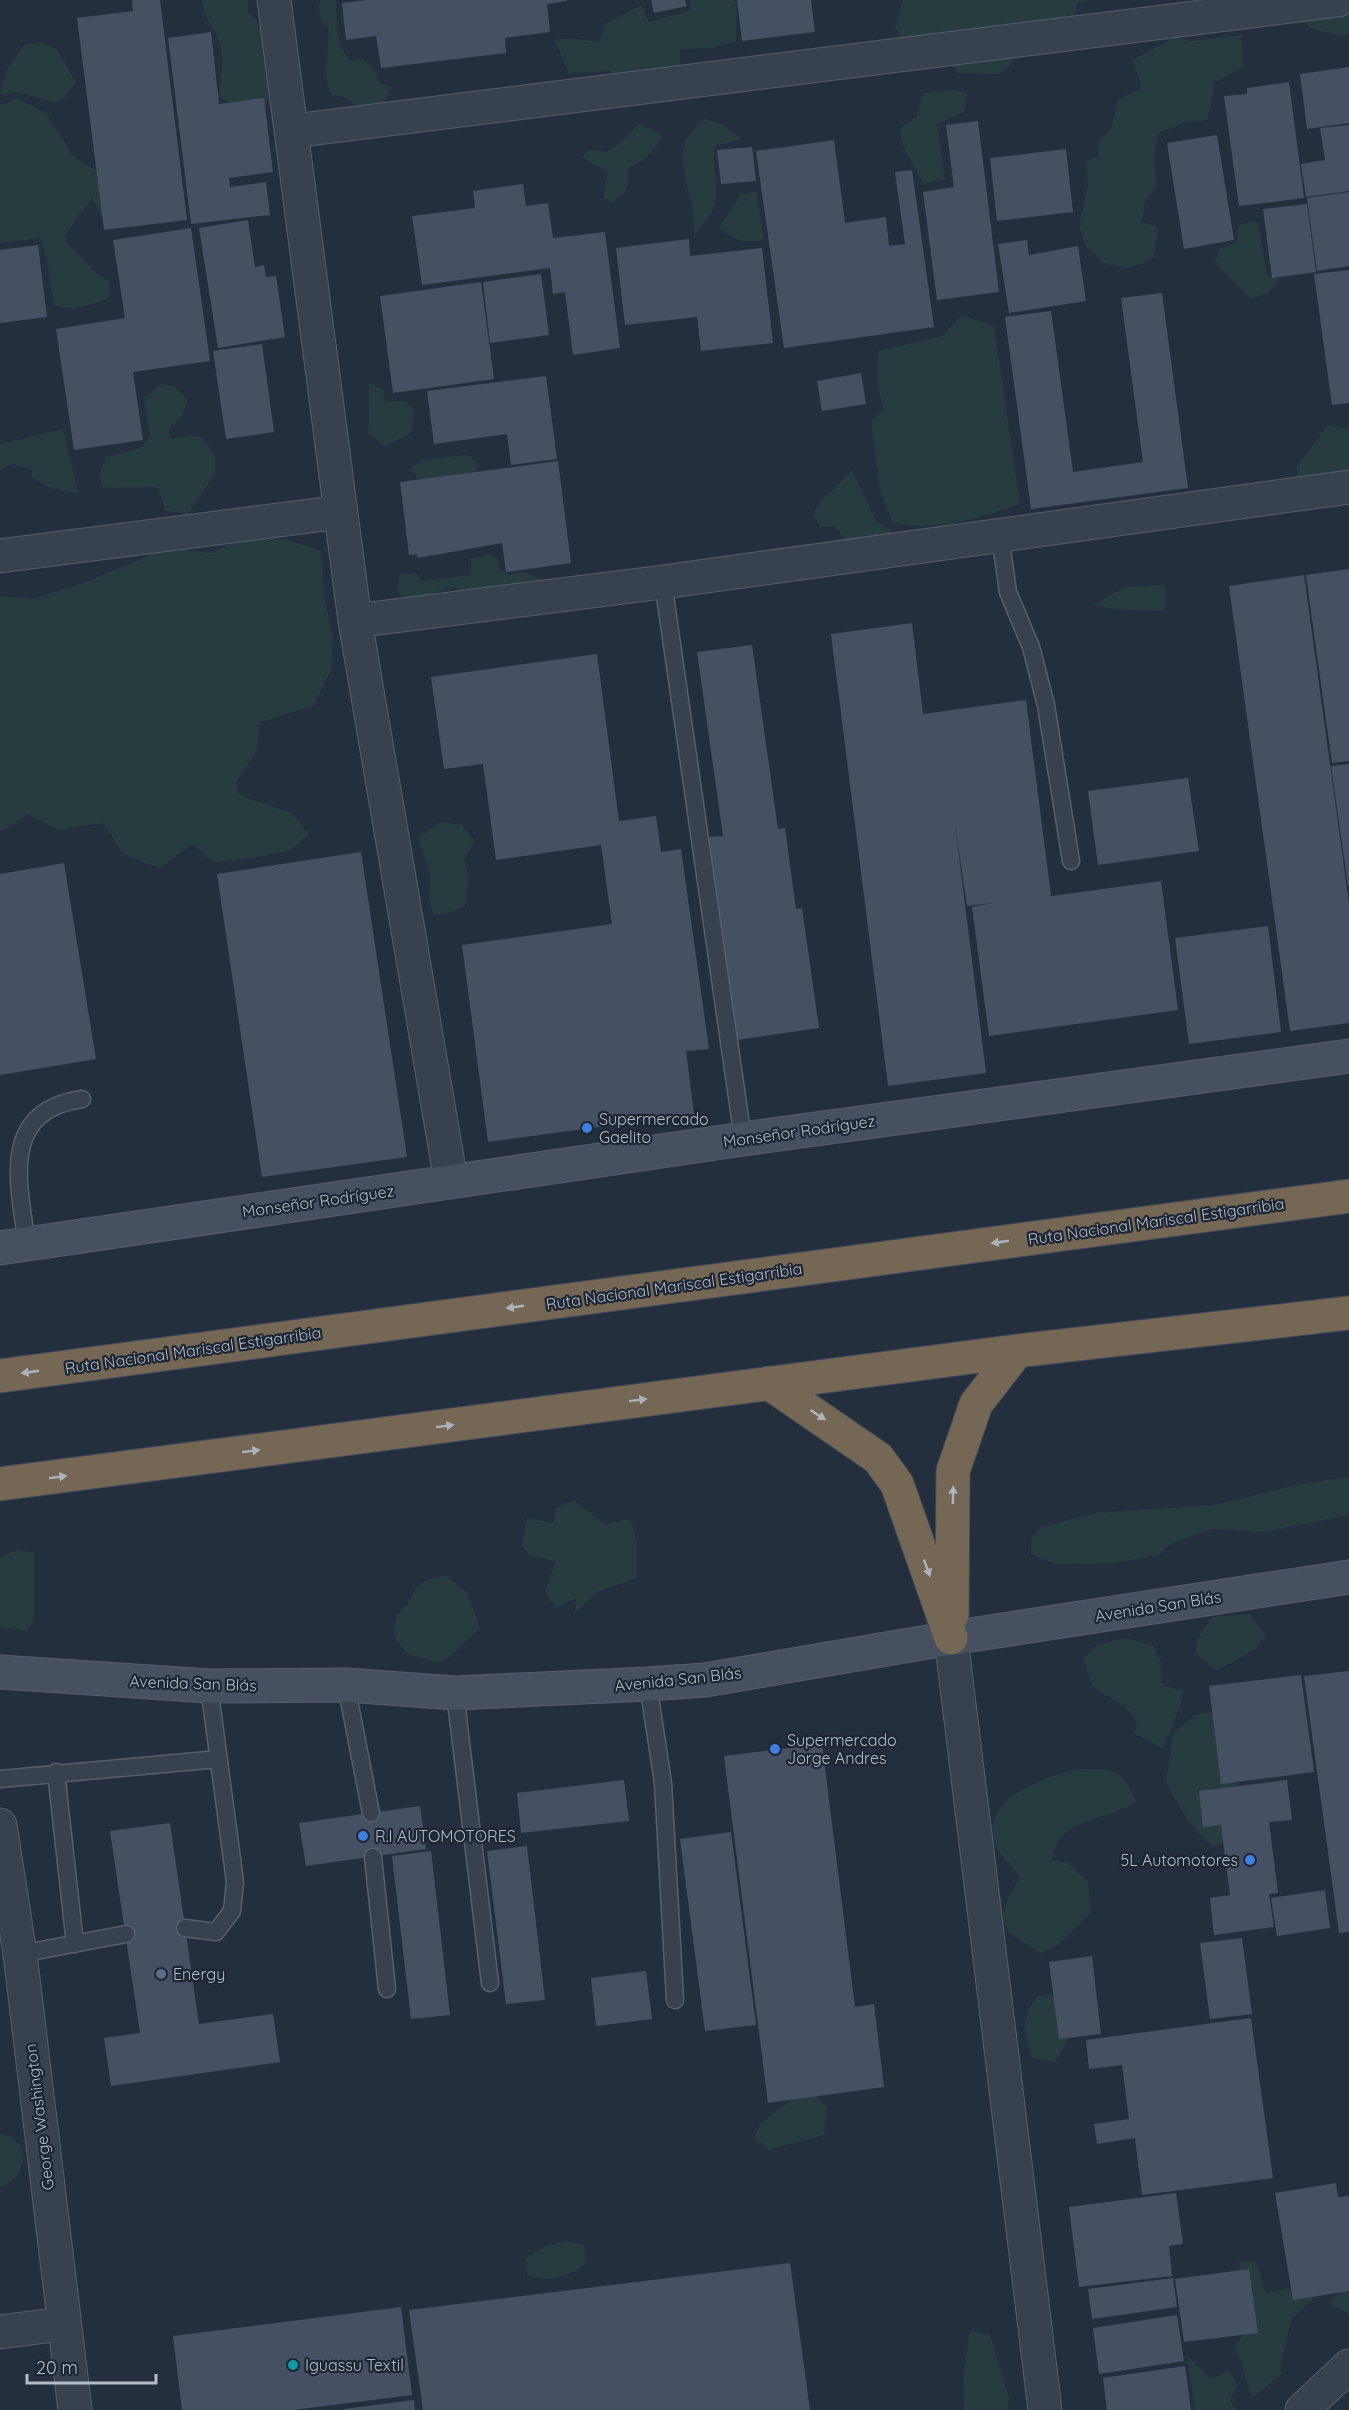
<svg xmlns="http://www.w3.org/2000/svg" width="1349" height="2410" viewBox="0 0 1349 2410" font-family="Quicksand,sans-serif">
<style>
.green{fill:#263c3f}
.building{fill:#455162}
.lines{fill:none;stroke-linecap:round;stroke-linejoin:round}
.lane-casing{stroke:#565f6c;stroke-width:19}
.street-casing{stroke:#565f6c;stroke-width:35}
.secondary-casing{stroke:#565f6c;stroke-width:35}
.highway-casing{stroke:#434c59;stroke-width:35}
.lane{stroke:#38414e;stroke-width:16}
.street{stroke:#38414e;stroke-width:33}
.secondary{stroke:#465061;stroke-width:33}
.highway{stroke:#746855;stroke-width:33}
.oneway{fill:#aeb4bd}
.shop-dot{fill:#3f7fe0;stroke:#1d2633;stroke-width:2}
.service-dot{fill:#5c6f8a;stroke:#1d2633;stroke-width:2}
.culture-dot{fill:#0f9aa8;stroke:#1d2633;stroke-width:2}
.labels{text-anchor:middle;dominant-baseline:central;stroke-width:4.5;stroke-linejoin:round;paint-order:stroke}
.poi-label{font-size:16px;fill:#b4bcc9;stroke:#1d2633;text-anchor:start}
.street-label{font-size:16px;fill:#b4bcc9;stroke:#1d2633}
</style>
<rect width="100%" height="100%" fill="#242f3e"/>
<path class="green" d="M202,0H249L247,10L285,53L281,75L266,104L242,111L219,96C220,81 224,62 221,48C217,29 202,17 202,0Z
M320,0H336C337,19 335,49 352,61L364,60L376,72L379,83L391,87L384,104L362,109L346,98L330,94L326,74L329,29C321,23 317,10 320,0Z
M690,0H732L737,3L736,41L712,48L680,49V70L625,79L610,71L569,73L555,40C569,37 584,40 599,42L606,24L641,5L649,22L690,11Z
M903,0H1088L1077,4L1074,19L1037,31L1002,74L958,73L939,45H905L895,27Z
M1289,0H1349V34L1342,36L1310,28Z
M1242,35L1243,67L1215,82L1207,120L1185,122L1158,133L1154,156L1157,185L1145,202L1142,221L1159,228L1153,257L1146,263L1126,268L1104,263L1086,246L1079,226L1088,184L1086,160L1099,157L1098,143L1112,127L1118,100L1142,88L1132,60L1175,37L1193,41Z
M43,42L57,50L76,82L65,97L56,103L18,92L0,94L7,70L24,45Z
M954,90L967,93L965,111L937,124L945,180L923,183L903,146L900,128L916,117L923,93Z
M18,98L47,114L74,157L95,170L134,145L103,219L92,198L65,235L67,244C82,257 92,272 110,281L109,298C89,307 75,310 54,306L47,259L40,238L0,243V105Z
M705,119L724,125L741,139L715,146C712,164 717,181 716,199C715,212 702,225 694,235C693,225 694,213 691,203C684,168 671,144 705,119Z
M639,123L663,136C653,151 646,162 628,167C630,186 628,192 612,203L603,197L608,172L582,158L590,149L607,152L624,140Z
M756,191L764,241C744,242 733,242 719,227L741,195Z
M1251,221L1258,223L1267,275L1280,279L1267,293L1251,299L1215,263L1219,249L1237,242L1239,225Z
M961,315L994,326L1020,504C981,518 933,533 892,522L880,490L871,421L883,410L877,380L878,351L943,336Z
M369,383L383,390L385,402L405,401L414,409L412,432L386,447L368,433Z
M161,384L175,387L188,400L181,417L169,428V438L201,436L215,456V474L188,514L166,511L157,487L103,488L99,476L106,457L141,448L150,436L144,398Z
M1328,425L1349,429V490L1297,481V466Z
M63,429L79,494L48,487L32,477V470L13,464L0,470V444Z
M468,455L479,465L465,493L423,483L410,469L422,460Z
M852,470L876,521L892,531L898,552L857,559L835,526L820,527L813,515C821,496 840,486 852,470Z
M246,537L288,540L321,551L324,596L333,637L331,670L314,706L260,722L257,751L236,782L239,795L292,813L309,834L291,850L253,858L213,862L192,844L160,868L123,854L103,823L58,830L28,814L0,832V596L33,599L89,581L166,548L210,553Z
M488,555L496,557L500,569L510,575L524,572L541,579L526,601L464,592L453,587L405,602L398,591L400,574L416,573L421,581L471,575V559Z
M1165,585L1166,611L1115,609L1094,605L1125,587Z
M441,822L462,825L475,841L464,860L469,875L465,907L444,914L433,915L429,894L430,874L418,837Z
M1349,1477V1515L1264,1532L1213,1529L1172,1543L1158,1555L1115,1563L1056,1564L1031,1554V1538L1042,1527L1096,1513L1214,1505L1301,1484Z
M573,1500L605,1524L631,1519L637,1546V1578L597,1592L574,1614L577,1597L556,1609L545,1591L556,1561L532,1556L522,1547L527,1518L553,1523L557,1508Z
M16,1550L34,1552V1619L27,1631L0,1627V1559Z
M446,1576L467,1593L480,1628L452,1655L439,1662L409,1655L396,1640L394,1629L397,1614L407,1605L415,1589L428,1579Z
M1249,1614L1265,1635L1255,1649L1217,1671L1195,1653L1197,1639L1212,1617Z
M1128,1638L1153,1646L1161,1663L1162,1686L1184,1690L1180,1707L1163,1749L1135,1734L1137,1720L1125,1707L1093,1687L1083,1658L1098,1644Z
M1220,1710L1234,1764L1238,1792L1231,1842L1212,1846L1188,1821L1166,1783L1173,1734L1194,1715Z
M1076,1769C1113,1770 1120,1765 1136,1801C1105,1824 1063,1813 1051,1860L1068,1862L1088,1883L1091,1913L1058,1945L1040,1953L1011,1934L1001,1919L1009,1896L1020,1878C1014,1867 997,1852 995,1845C980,1796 1041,1780 1076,1769Z
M1054,1994L1070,2036L1055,2062L1033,2058C1022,2030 1020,2020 1038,1996Z
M807,2087L827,2107L824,2135L769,2150L754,2138L761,2123Z
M0,2134C32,2137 29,2179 0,2187Z
M565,2241L584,2245L586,2263C568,2279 550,2281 527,2276L526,2258L546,2246Z
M1239,2261L1256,2262L1266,2294L1313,2281L1318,2294L1291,2320L1280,2369L1282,2374L1252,2398L1235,2345L1250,2328Z
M1349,2283V2314L1329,2304Z
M970,2331L990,2335L1009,2397L1008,2410H964L963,2377Z
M1187,2355L1210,2379L1229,2371L1237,2384L1230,2400L1236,2410H1195Z"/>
<path class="building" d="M132,0H160L187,220L104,230L77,18L133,11Z
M367,0H566V1L547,4L550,32L505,38L506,53L381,68L376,36L346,40L342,3Z
M651,0H685L687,6L654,13Z
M737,0H811L815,32L742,41Z
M211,32L219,104L264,98L273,172L229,178L230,187L266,182L270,215L191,224L168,38Z
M1349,67V123L1307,129L1300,74Z
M1289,82L1304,198L1239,206L1224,96L1247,94V88Z
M978,121L999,292L937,300L923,192L954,187L946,125Z
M1349,125V191L1306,197L1301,164L1325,160L1320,128Z
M1217,135L1234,240L1184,249L1167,143Z
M834,140L845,223L886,217L889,246L905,244L895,172L912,170L934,327L784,348L756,151Z
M752,147L756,181L721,184L717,150Z
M1066,149L1073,212L997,221L990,158Z
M523,184L526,206L548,203L553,238L605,232L620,348L573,355L565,292L553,294L550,268L422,285L412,216L475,208L473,191Z
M1349,192V266L1317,271L1307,198Z
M1307,204L1316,272L1272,278L1263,209Z
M248,220L255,267L264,265L266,277L276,276L285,337L218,348L199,228Z
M191,228L210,361L133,372L143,440L74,450L56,329L125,318L113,240Z
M689,239L690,256L762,248L773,343L701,351L697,317L625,325L616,248Z
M1027,240L1029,255L1078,246L1086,301L1009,313L998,244Z
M38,245L47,317L0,323V250Z
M1349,270V403L1332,405L1314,274Z
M541,274L549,335L490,343L483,282Z
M481,282L494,379L393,393L380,296Z
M1162,293L1188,488L1031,509L1005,317L1051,311L1073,472L1143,462L1121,298Z
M262,344L274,432L226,439L213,351Z
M861,373L866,404L822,411L817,381Z
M546,376L557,459L511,465L507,434L434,444L427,391Z
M558,461L571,563L506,572L502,543L418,558L417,554L409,555L400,482Z
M1349,569V761L1332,763L1306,575Z
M1304,575L1349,903V1023L1290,1031L1229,586Z
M912,623L923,714L1026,700L1051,896L1161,881L1178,1010L989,1036L972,907L993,903L967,906L955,824L986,1073L888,1086L831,634Z
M752,645L778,829L785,828L796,909L802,908L819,1028L737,1040L709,837L723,836L697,652Z
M597,654L619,821L656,816L661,852L681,849L709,1049L686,1051L694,1114L488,1142L462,945L612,924L601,845L496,860L483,764L444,769L431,677Z
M1349,764V886H1348L1331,766Z
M1188,778L1199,851L1098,865L1088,791Z
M361,852L407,1157L262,1177L217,874Z
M64,863L96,1059L0,1075V874Z
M1268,926L1281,1032L1189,1044L1175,938Z
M1349,1671V1932L1339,1933L1304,1676Z
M1301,1675L1314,1772L1221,1784L1209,1686Z
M822,1744L855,2007L874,2004L884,2087L768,2103L724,1756Z
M624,1780L629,1821L521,1833L517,1793Z
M1287,1780L1292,1820L1269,1822L1278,1893L1269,1894L1274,1927L1214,1935L1210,1898L1230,1895L1221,1825L1203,1827L1199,1791Z
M420,1806L426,1849L306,1866L299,1823Z
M170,1823L199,2024L273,2014L280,2062L111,2086L104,2038L140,2033L110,1831Z
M731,1832L756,2025L705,2031L680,1839Z
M527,1846L545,2000L506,2004L487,1851Z
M431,1851L450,2015L411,2019L392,1856Z
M1325,1890L1330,1928L1277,1936L1271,1898Z
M1242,1938L1252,2014L1210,2019L1200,1943Z
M1092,1956L1101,2034L1059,2039L1049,1962Z
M646,1971L652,2019L596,2026L591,1978Z
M1251,2018L1273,2178L1142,2195L1135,2138L1097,2144L1094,2124L1129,2119L1122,2065L1089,2069L1086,2040Z
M1336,2183L1338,2197L1349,2196V2291L1293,2300L1275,2193Z
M1176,2193L1183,2244L1169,2246L1172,2276L1079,2287L1069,2207Z
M790,2263L810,2410H423L409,2310Z
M1249,2269L1258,2333L1184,2342L1175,2279Z
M1173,2278L1177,2307L1092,2319L1088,2289Z
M401,2307L412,2395L293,2410H182L173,2336Z
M1177,2315L1184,2361L1099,2374L1093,2328Z
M1185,2366L1191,2410H1107L1103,2378Z
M414,2400L415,2410H344V2409Z"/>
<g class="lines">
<defs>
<path id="lane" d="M1000,535L1008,592L1031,647L1046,705L1071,861
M663,582L743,1139
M27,1244C18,1181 0,1111 82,1099
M648,1684L663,1783L675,2000
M346,1685L371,1813
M455,1693L490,1983
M56,1772L75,1944
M0,1779L219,1759
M373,1857L387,1989
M185,1928L216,1932L232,1911L235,1882L209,1686
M20,1954L126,1934"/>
<path id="street" d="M274,0L355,621L451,1181
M293,131L1338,0
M0,556L341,512
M355,621L663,582L1349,487
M951,1638L1045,2410
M0,1825L20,1954L75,2410
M0,2332L63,2324
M1302,2410L1349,2366"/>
<path id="secondary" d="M0,1248L743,1139L1349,1056
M0,1672L209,1686L346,1685L455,1693L648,1684L705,1680L951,1638L1349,1577"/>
<path id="highway" d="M0,1376L1349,1196
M769,1383L878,1458L897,1484L951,1638
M0,1484L1017,1351L1349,1313
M952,1615L953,1471L976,1404L1017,1351"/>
</defs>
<use href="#lane" class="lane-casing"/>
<use href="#street" class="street-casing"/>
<use href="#secondary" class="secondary-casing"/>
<use href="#highway" class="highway-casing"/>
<use href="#lane" class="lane"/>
<use href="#street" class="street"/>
<use href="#secondary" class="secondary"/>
<use href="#highway" class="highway"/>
</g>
<defs><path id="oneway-solid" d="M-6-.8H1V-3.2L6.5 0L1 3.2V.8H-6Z" transform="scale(1.5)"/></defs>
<g class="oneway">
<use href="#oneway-solid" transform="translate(1000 1242) rotate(172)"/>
<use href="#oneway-solid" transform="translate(515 1307) rotate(172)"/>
<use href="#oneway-solid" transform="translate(30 1372) rotate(172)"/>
<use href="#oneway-solid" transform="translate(638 1400) rotate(-7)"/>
<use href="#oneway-solid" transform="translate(818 1415) rotate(33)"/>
<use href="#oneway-solid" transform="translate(445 1426) rotate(-7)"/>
<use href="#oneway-solid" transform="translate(251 1451) rotate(-7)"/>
<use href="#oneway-solid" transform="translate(58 1477) rotate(-7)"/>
<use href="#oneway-solid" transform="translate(953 1495) rotate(-89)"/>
<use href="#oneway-solid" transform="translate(927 1568) rotate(70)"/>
</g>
<g class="shop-dot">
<circle cx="587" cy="1128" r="6"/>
<circle cx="775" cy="1749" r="6"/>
<circle cx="363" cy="1836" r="6"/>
<circle cx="1250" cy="1860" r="6"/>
</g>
<circle class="service-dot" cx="161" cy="1974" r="6"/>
<circle class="culture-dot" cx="293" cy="2365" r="6"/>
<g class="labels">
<g class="poi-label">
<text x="599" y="1119">Supermercado<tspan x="599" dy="18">Gaelito</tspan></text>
<text x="787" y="1740">Supermercado<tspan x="787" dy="18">Jorge Andres</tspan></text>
<text x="375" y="1836">R.I AUTOMOTORES</text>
<text x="1238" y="1860" text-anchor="end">5L Automotores</text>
<text x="173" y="1974">Energy</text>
<text x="305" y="2365">Iguassu Textil</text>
</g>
<g class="street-label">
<text transform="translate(799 1131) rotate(-8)">Monseñor Rodríguez</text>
<text transform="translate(318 1201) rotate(-8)">Monseñor Rodríguez</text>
<text transform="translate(1156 1221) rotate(-8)">Ruta Nacional Mariscal Estigarribia</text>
<text transform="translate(674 1286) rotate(-8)">Ruta Nacional Mariscal Estigarribia</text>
<text transform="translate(193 1350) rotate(-8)">Ruta Nacional Mariscal Estigarribia</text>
<text transform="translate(1158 1606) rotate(-9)">Avenida San Blás</text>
<text transform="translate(678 1679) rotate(-6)">Avenida San Blás</text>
<text transform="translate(193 1683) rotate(2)">Avenida San Blás</text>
<text transform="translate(39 2117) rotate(-97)">George Washington</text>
</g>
</g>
<path d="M27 2374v9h129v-9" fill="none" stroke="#b4bcc9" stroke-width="3"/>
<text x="36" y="2374" font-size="18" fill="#b4bcc9" stroke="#1d2633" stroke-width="4.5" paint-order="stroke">20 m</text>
</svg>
